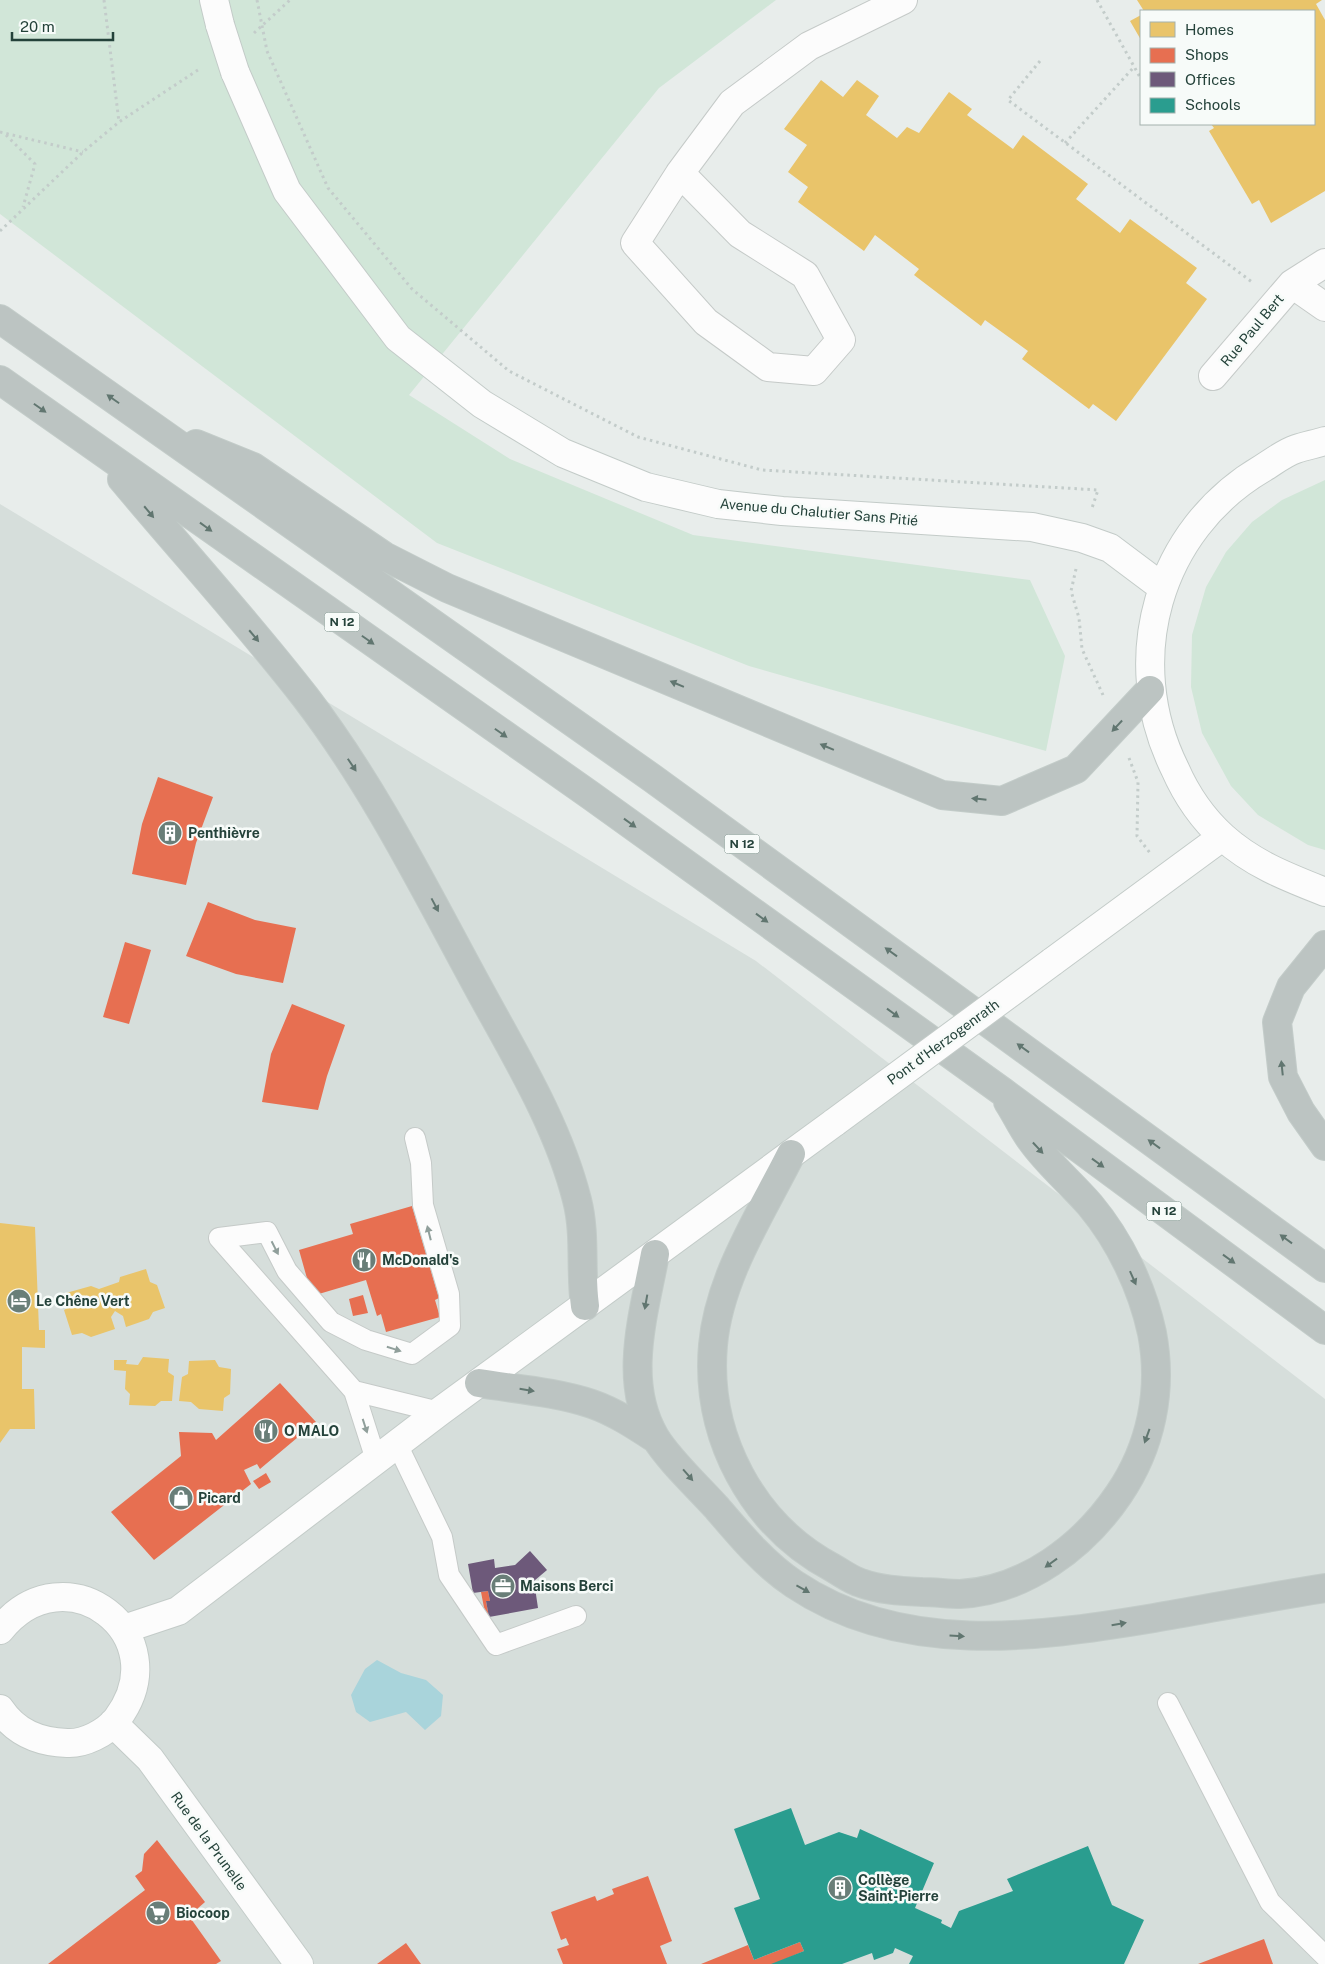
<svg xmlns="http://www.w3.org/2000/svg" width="1325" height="1964" viewBox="0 0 1325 1964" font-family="'Public Sans',sans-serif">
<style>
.built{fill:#d6dedb}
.green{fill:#d1e6d8}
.water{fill:#a9d4db}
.homes{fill:#e9c46a}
.shops{fill:#e76f51}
.offices{fill:#6d597a}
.schools{fill:#2a9d8f}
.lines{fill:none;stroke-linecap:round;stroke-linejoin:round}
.lane-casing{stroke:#c5cac8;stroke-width:22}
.street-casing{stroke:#c5cac8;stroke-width:30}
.secondary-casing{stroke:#c3cbc8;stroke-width:30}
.highway-casing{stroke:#c3ccc9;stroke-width:30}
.path{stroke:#c3ccca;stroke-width:3;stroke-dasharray:2.5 4;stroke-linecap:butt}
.lane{stroke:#fcfcfc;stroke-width:20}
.street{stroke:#fcfcfc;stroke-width:28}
.secondary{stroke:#fcfcfc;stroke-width:28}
.highway{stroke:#bcc4c2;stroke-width:28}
.secondary-bridge-casing{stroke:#c3cbc8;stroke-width:30;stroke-linecap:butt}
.secondary-bridge{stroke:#fcfcfc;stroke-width:28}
.oneway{fill:#617670}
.oneway2{fill:#909f9b}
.labels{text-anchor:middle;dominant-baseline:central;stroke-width:5;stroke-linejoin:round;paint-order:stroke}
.shield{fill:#f7fbf9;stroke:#637a73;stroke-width:1}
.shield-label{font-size:12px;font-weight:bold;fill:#24423a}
.street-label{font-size:14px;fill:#24423a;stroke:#f7fbf9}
.poi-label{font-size:14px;font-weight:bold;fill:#24423a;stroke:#f7fbf9;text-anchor:start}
</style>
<rect width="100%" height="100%" fill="#e8edeb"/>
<path class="built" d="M0,504L756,961L1325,1399V1964H0Z"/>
<path class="green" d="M0,0H776L659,88L409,395L510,459L693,535L1030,580L1065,656L1046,751L749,666L437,543L0,214Z
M1325,480V850L1308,845L1258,815L1231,786L1202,733L1191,687L1192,635L1206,587L1226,552L1252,522L1282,500Z"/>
<path class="water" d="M377,1660L401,1673L426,1680L443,1695L441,1716L425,1730L406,1712L370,1722L356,1712L351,1695L365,1669Z"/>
<path class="homes" d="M1137,0H1322L1316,4L1325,20V191L1271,223L1259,200L1252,204L1209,131L1214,128L1211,124H1314V11H1144Z
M1141,15V40L1130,21Z
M821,80L843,97L857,80L879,96L866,115L897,138L907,127L919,133L949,92L972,109L967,115L1013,149L1023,135L1088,184L1076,199L1120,233L1130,219L1197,268L1186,283L1207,299L1116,421L1093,404L1089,409L1022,359L1028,351L985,320L981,326L914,275L919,269L875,235L864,251L798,202L808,187L788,172L807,145L784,129Z
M0,1223L35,1227L39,1330H45V1348L22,1347V1389H34L35,1429H10L0,1443Z
M146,1269L150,1282L157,1285L165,1308L153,1312L149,1319L126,1327L123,1316L115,1311L111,1317L115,1329L91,1337L82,1333L72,1335L64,1310L69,1307L66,1293L91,1286L99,1289L119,1282L120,1277Z
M143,1357L169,1359L168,1372L174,1376L172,1401H161L155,1406L129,1405L130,1394L125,1389L126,1371L114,1370V1360H127L126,1364L138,1365Z
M215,1360L219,1367L231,1369L230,1394L224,1398L223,1411L199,1409L191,1402L179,1401L182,1377L188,1374L189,1361Z"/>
<path class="shops" d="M158,777L213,797L196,843L186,885L132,874L142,824Z
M208,902L255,920L296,928L283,983L236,974L186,956Z
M125,942L151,950L129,1024L103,1017Z
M292,1004L345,1025L327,1076L318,1110L262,1102L271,1054Z
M412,1206L439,1298L435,1300L440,1317L386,1332L381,1314L377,1316L366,1280L312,1296L299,1250L353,1234L350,1224Z
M363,1295L368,1313L353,1316L349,1299Z
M280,1383L316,1422L260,1469L257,1464L244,1470L251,1484L154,1560L111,1512L181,1456L179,1432L212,1433L216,1440Z
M266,1473L271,1482L259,1489L253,1481Z
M488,1591L490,1601H486L489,1617L486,1618L481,1592Z
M157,1840L205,1902L189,1916L221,1961L216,1964H48L145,1890L135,1876L142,1871L144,1854Z
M648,1876L672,1941L660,1946L667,1964H563L557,1949L569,1945L566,1938L561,1940L551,1912L595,1896L597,1901L614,1894L612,1889Z
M1264,1939L1273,1964H1198Z
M800,1942L804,1951L774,1964H701L748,1945L754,1960Z
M406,1943L421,1964H377Z"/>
<path class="offices" d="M530,1551L547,1570L534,1581L538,1608L489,1617L486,1601H490L488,1591L473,1593L468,1564L494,1559L495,1568L515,1565Z"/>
<path class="schools" d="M791,1808L805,1845L839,1832L857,1838L860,1829L934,1863L915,1908L942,1920L941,1923L951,1928L959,1911L1013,1891L1007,1879L1088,1846L1112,1905L1144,1920L1124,1964H909L913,1956L895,1948L893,1953L874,1960L872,1953L842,1964H771L804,1951L800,1942L754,1960L734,1908L760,1899L734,1829Z"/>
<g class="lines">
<defs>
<path id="lane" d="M219,1238L267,1232L287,1271L331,1322L366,1340L412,1354L450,1326L449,1294L423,1205L421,1163L415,1138
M219,1238L354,1391L376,1460
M354,1391L439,1412
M397,1444L442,1537L449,1575L496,1645L576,1616
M1168,1703L1270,1902L1325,1956"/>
<path id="street" d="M680,173L740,234L805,275L841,340L814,371L768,367L706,322L635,243L680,173L732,103L809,46L903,0
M1292,284L1325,307
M1213,376L1292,284L1325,263"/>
<path id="secondary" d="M214,0L220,25
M235,72L287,191L398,338L482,404L563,453L646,487L718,504L782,511L1032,527L1082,538L1110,548L1162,587
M1325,441C1315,444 1305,446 1296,449C1284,453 1273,462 1263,468C1157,530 1121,660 1175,769C1186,794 1202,818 1223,837C1253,864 1287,877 1325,892
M1052,962L1222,837
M124,1629L178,1611L439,1412L835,1122
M0,1630C65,1548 180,1635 117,1719C106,1733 84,1744 67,1743C39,1742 16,1733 0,1709
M113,1723L150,1759L299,1964"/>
<path id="highway" d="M0,319L652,778L1325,1268
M0,380L590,795L1003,1092L1325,1330
M196,444L253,467L384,556L447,588L942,795L1002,801L1076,769L1150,690
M122,479C183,552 248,623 306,698C375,788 425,890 479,989C516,1057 558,1125 577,1200C586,1235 580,1270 585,1306
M1325,945L1291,987L1277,1022L1283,1077L1301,1112L1325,1146
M791,1154C761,1214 719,1277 713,1345C705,1436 752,1525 833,1568C842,1573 851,1580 861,1583C879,1590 903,1591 922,1592C935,1592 948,1594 960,1594C1025,1591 1084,1546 1119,1494C1151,1447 1163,1390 1152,1333C1142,1287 1120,1241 1090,1205C1071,1183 1047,1163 1031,1140C1022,1128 1016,1114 1008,1102
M655,1254C644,1314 622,1381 655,1437C668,1459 699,1488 717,1508C740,1535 764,1564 794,1584C901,1656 1034,1638 1154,1618C1211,1608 1268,1597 1325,1588
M479,1383C516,1389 556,1392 592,1404C615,1412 636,1426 656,1439"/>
</defs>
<use href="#lane" class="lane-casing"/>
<use href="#street" class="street-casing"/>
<use href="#secondary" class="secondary-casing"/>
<use href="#highway" class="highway-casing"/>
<path class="path" d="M104,0L119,122
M257,0L267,51L328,188L412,289L509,371L638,437L762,470L1098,490L1092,508
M1097,0L1141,79
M254,33L290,0
M1040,61L1008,100L1252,282
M0,132L83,152
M6,135L35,164L23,207
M1065,143L1134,67
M0,231L83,152L119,122L201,68
M1076,569L1071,591L1079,618L1082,649L1103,695
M1129,758L1138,782L1137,836L1150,853"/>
<use href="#lane" class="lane"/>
<use href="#street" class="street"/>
<use href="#secondary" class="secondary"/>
<use href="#highway" class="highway"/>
<defs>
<path id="secondary-bridge" d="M220,25L235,72
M835,1122L1052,962"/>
</defs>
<use href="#secondary-bridge" class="secondary-bridge-casing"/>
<use href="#secondary-bridge" class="secondary-bridge"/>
</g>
<defs><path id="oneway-solid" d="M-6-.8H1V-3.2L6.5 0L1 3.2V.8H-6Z" transform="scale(1.25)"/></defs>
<g class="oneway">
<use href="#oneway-solid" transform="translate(113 399) rotate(-145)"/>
<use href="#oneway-solid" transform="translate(40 408) rotate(35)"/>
<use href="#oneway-solid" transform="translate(149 512) rotate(50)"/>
<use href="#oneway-solid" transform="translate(206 527) rotate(36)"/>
<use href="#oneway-solid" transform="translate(254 636) rotate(50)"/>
<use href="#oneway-solid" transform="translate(368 640) rotate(35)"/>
<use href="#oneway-solid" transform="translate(677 684) rotate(-157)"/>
<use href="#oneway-solid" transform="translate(1117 726) rotate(133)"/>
<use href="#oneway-solid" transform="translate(501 733) rotate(35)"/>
<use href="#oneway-solid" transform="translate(827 747) rotate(-157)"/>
<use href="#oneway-solid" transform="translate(352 765) rotate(56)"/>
<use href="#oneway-solid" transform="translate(979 799) rotate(-174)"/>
<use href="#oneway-solid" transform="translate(630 823) rotate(36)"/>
<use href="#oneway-solid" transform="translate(435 905) rotate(62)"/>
<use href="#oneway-solid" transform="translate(762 918) rotate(36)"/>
<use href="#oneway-solid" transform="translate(891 952) rotate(-144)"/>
<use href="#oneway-solid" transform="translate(893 1013) rotate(36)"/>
<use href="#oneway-solid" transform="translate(1023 1048) rotate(-144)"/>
<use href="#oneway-solid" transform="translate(1282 1068) rotate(-96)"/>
<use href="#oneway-solid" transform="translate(1154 1144) rotate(-144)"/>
<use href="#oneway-solid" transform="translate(1038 1148) rotate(47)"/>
<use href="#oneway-solid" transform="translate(1098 1163) rotate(36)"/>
<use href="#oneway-solid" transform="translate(1286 1239) rotate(-144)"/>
<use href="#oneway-solid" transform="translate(1229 1259) rotate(36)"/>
<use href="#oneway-solid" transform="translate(1133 1278) rotate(66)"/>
<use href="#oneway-solid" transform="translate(646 1302) rotate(100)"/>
<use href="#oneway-solid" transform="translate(527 1390) rotate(9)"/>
<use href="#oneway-solid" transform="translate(1147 1436) rotate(110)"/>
<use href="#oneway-solid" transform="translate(688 1475) rotate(49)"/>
<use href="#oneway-solid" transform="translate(1051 1563) rotate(144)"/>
<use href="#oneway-solid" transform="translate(803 1589) rotate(29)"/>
<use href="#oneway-solid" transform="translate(1119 1624) rotate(-10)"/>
<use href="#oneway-solid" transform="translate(957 1636) rotate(4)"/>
</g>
<g class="oneway2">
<use href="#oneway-solid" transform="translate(429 1233) rotate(-104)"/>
<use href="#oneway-solid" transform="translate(275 1248) rotate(63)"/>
<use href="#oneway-solid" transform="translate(394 1349) rotate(17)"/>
<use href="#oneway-solid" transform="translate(365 1426) rotate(72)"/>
</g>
<defs>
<symbol id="building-disc" viewBox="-11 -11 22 22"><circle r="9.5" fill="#697e78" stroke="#f7fbf9"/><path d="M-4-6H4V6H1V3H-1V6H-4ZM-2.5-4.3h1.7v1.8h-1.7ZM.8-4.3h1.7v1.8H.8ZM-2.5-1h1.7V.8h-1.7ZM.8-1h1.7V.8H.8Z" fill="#fff"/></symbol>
<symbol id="restaurant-disc" viewBox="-11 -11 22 22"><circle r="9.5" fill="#697e78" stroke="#f7fbf9"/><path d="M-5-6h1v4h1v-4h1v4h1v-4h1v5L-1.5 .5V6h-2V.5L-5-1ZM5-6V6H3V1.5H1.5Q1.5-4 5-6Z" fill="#fff"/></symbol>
<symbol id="hotel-disc" viewBox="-11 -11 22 22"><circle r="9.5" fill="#697e78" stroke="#f7fbf9"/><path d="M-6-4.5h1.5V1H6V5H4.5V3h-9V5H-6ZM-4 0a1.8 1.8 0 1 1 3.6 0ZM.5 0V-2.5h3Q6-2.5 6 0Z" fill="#fff"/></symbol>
<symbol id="shop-disc" viewBox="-11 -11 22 22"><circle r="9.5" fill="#697e78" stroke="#f7fbf9"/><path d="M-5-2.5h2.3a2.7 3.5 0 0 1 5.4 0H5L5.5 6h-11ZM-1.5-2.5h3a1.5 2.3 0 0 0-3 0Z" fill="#fff"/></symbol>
<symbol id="office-disc" viewBox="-11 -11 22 22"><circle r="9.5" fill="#697e78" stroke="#f7fbf9"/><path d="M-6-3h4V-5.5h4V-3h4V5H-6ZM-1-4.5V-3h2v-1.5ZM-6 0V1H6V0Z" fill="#fff"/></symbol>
<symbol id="supermarket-disc" viewBox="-11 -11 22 22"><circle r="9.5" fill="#697e78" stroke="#f7fbf9"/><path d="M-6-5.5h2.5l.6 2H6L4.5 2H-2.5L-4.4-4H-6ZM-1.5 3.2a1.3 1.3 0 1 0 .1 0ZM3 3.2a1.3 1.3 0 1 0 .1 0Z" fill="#fff"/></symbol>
</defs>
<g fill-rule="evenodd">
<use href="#building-disc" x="156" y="819" width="28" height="28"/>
<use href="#restaurant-disc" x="350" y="1246" width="28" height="28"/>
<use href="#hotel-disc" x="5" y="1287" width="28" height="28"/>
<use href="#restaurant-disc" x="252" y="1417" width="28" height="28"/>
<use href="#shop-disc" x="167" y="1484" width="28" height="28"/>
<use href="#office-disc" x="489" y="1572" width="28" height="28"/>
<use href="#building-disc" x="826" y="1874" width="28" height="28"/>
<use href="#supermarket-disc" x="144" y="1899" width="28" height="28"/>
</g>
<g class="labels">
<g class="shield">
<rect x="324.5" y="612.5" width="35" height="19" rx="4"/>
<rect x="724.5" y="834.5" width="35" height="19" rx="4"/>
<rect x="1146.5" y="1201.5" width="35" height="19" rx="4"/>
</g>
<g class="shield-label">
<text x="342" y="622">N 12</text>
<text x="742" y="844">N 12</text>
<text x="1164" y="1211">N 12</text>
</g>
<g class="street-label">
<text transform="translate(1252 330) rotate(-50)">Rue Paul Bert</text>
<text transform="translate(819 512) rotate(5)">Avenue du Chalutier Sans Pitié</text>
<text transform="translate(943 1042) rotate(-36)">Pont d'Herzogenrath</text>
<text transform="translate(209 1841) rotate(54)">Rue de la Prunelle</text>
</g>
<g class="poi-label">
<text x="188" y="833">Penthièvre</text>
<text x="382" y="1260">McDonald's</text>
<text x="36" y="1301">Le Chêne Vert</text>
<text x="284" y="1431">O MALO</text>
<text x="198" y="1498">Picard</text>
<text x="520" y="1586">Maisons Berci</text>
<text x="858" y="1880">Collège<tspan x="858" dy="16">Saint-Pierre</tspan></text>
<text x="176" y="1913">Biocoop</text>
</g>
</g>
<rect x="1140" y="10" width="175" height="115" fill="#f7fbf9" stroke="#a3b1ad"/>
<rect x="1150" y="22" width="25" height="15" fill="#e9c46a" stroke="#a3b1ad"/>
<text x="1185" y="35" font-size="15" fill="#24423a">Homes</text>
<rect x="1150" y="48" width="25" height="15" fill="#e76f51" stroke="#a3b1ad"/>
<text x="1185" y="60" font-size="15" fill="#24423a">Shops</text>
<rect x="1150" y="72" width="25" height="15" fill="#6d597a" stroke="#a3b1ad"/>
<text x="1185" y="85" font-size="15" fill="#24423a">Offices</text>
<rect x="1150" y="98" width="25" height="15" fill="#2a9d8f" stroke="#a3b1ad"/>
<text x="1185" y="110" font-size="15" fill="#24423a">Schools</text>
<path d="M12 32v8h101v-8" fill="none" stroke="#24423a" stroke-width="2.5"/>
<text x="20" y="32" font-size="15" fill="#24423a" stroke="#f7fbf9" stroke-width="4" paint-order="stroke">20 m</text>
</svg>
